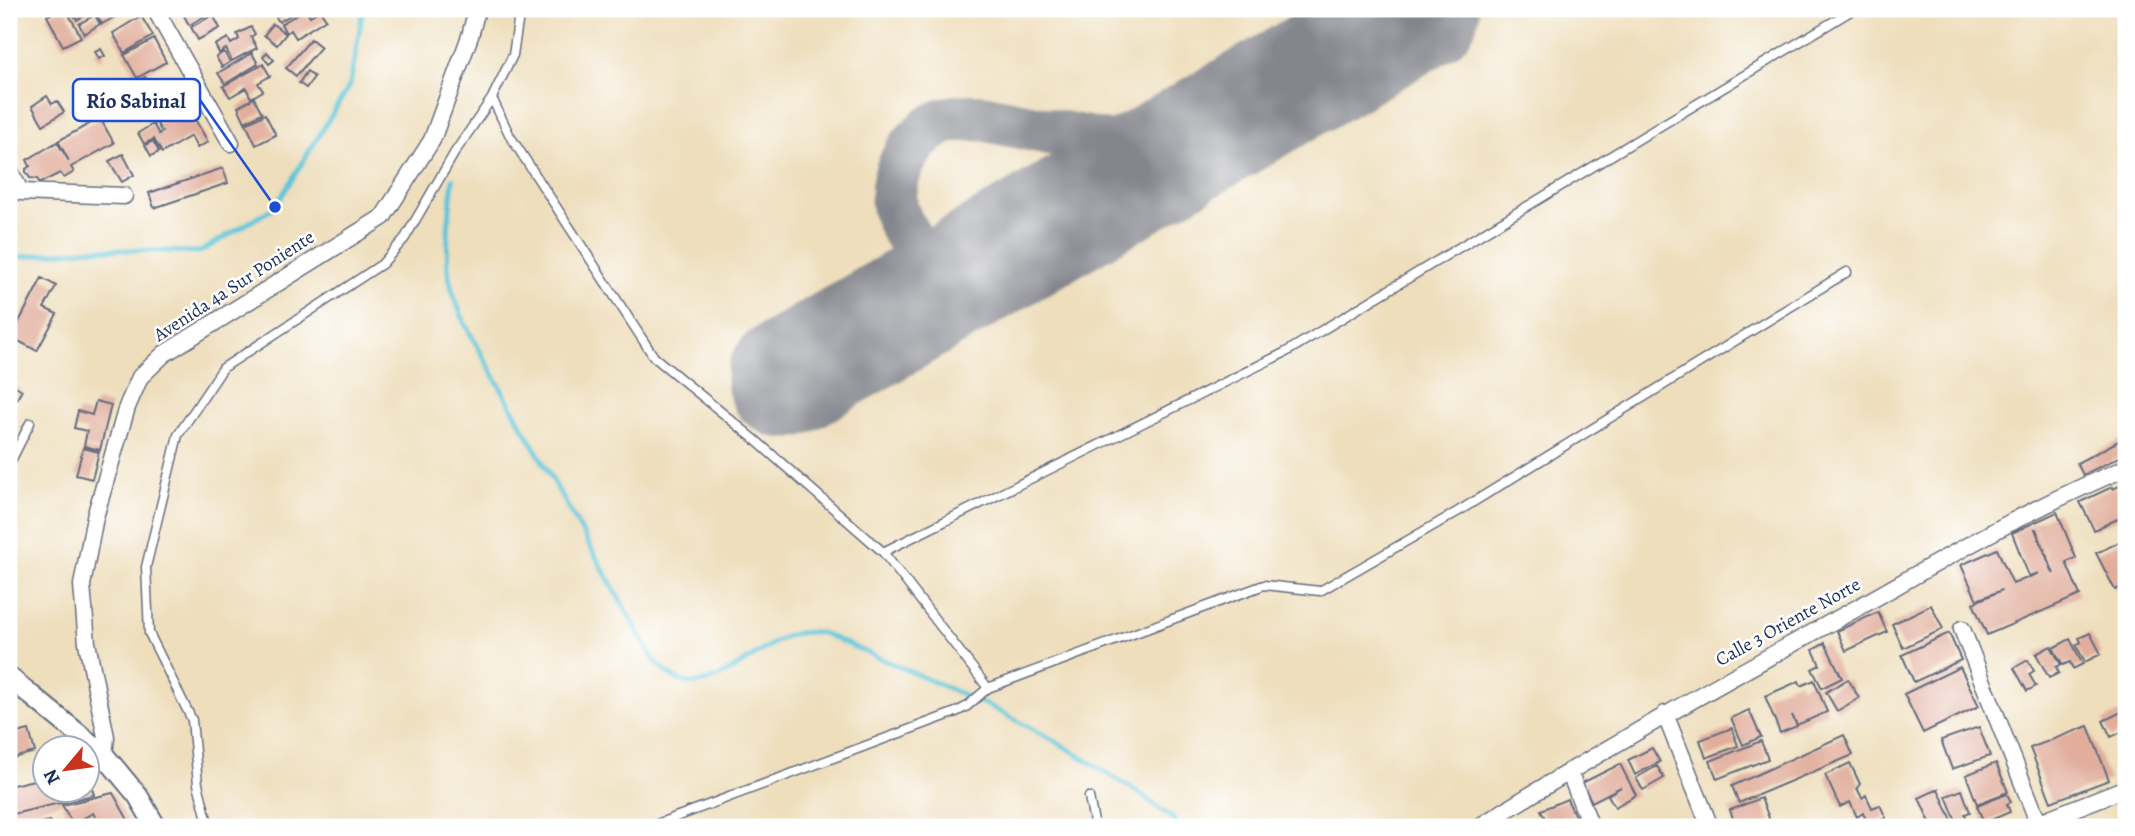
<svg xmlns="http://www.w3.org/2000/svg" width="2135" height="836" viewBox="0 0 2135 836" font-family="Alegreya,serif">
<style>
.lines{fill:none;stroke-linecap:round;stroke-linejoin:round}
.stream{stroke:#5cc5d8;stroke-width:5}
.taxiway{stroke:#84868d;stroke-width:47}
.runway{stroke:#84868d;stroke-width:119}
.building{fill:#e1ae9c;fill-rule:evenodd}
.service-casing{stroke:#656c7f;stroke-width:11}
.minor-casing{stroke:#656c7f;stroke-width:19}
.tertiary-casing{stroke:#656c7f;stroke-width:23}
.service{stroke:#fff;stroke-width:8}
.minor{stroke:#fff;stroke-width:16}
.tertiary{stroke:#fff;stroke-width:19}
.labels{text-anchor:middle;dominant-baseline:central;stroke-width:5;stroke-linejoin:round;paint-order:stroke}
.street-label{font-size:19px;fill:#1b2f5e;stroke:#fff}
.leader{fill:none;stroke:#1d4ed8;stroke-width:2.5}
.callout-dot{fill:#1d4ed8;stroke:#fff;stroke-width:2.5}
.callout{fill:#fff;stroke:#1d4ed8;stroke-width:2.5}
.callout-label{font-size:21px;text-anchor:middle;font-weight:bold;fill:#1b2f5e}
</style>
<rect width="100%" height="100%" fill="#fff"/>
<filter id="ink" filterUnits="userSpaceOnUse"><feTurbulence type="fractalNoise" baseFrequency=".0143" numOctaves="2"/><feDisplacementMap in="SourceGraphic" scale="14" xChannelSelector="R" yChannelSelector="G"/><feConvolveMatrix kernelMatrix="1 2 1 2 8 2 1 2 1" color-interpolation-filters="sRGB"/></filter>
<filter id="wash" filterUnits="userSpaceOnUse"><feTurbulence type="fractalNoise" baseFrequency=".00686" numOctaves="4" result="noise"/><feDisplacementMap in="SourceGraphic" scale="28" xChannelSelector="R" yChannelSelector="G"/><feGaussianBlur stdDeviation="1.57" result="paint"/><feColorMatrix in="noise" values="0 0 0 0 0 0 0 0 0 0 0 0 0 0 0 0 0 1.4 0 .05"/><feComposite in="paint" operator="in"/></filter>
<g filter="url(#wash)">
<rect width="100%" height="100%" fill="#eedebc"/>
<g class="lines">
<path class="stream" d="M453,179C450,208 446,238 448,267C449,287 458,306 465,324L654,660C662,668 672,679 684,682C716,691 757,649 785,637C798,631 809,632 822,633L989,706L1059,743L1142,795L1173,819L1179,827
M9,261L13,258L91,249L200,252L275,207L350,85L363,9"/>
<path class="taxiway" d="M943,287C929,267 900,231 895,208C889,176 909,141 936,125C951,117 968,117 984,118L1167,156"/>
<path class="runway" d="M786,379L1420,9"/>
</g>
<g id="blocks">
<path class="building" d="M60,9H66L81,37L63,46L47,16Z
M70,9H96L77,20Z
M100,9H129L102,24L95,12Z
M188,9H213L214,11L189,25L182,12Z
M276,9H300L279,22L272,11Z
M306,9L310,16L320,10L326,19L296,38L291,30L286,33L281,24Z
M95,15L100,24L84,34L79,24Z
M213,15L220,28L198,40L191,27Z
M141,16L153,36L124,53L113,33Z
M273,24L286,34L277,45L264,35Z
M251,27L255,34L251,37L257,48L232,61L226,49L219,53L215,45L228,38L231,44L239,39L237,34Z
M154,39L166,62L137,78L124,55Z
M311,39L321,47L296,76L286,68Z
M101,49L105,56L99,59L95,52Z
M224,52L230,62L222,67L216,57Z
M267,52L274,60L269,64L263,57Z
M252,53L258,64L225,84L218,73Z
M263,64L270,76L258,83L263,91L251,98L246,88L230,97L223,86Z
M307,71L314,77L306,88L299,83Z
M145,77L152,91L135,100L128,87Z
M47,96L52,104L57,101L64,112L43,125L32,106Z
M254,98L262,113L245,122L238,107Z
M188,107L208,142L197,148L191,136L162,153L154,139L144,144L138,133L153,124L159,134L162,132L157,124Z
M265,114L276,135L256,145L246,124Z
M100,118L114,143L71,167L74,172L64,178L60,173L40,183L37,179L30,178L26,172V169L30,166L27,160L57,142L69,161L58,141Z
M153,141L159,152L151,156L145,145Z
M123,154L134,175L122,182L109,161Z
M223,168L228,183L154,208L149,193Z
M42,278L56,286L44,308L57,314L37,351L11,337Z
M14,385L22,390L17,399L9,394Z
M96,401L111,405L100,450L84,446L87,431L74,428L78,411L92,415Z
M2126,437V454L2083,475L2077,463Z
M83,448L99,452L92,479L76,475Z
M2126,483V515L2094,530L2080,502L2112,487L2113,489Z
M2057,512L2076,558L2066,562L2080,595L1987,635L1973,603L2002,590L1977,600L1961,565L1997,549L2013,584L2039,573L2029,576L2012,533ZM2035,529H2036L2054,574L2051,568Z
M2122,541L2126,549V585L2115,590L2096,553Z
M1931,605L1943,629L1903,648L1892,624Z
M1878,612L1887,632L1846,651L1837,631Z
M1949,633L1961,660L1914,682L1902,655Z
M2090,633L2101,654L2085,662L2076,645L2081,642L2079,638Z
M2070,639L2083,664L2073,669L2070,662L2063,665L2053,648Z
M1825,643L1842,678L1822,688L1812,669L1820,665L1813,650Z
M2051,646L2061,665L2056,667L2059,673L2049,678L2036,654Z
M2028,660L2034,671L2029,674L2036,686L2027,691L2014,668Z
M1960,667L1979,706L1923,733L1904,694Z
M1848,679L1859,698L1837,711L1826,692Z
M1814,680L1827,712L1797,725L1792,715L1797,726L1780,733L1765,696L1799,681L1801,686Z
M1749,710L1761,737L1743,745L1731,718Z
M2121,712L2126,722V730L2111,737L2103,721Z
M2088,726L2109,780L2051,802L2030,748Z
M1979,727L1990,756L1952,769L1941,740Z
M1732,728L1738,746L1706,758L1700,740Z
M29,730L35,752L9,759V735Z
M1844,735L1853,755L1739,803L1732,786Z
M1761,741L1768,759L1717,779L1710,761Z
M1652,748L1660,762L1635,775L1628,760Z
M1850,763L1860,784L1857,788L1862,798L1866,795L1872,808L1880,805L1886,818L1869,826L1863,813L1857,817L1850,802L1840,807L1825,775Z
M1996,763L2008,792L1977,804L1966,775Z
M1620,764L1636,795L1615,807L1608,795L1621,787L1592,802L1582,783Z
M1657,766L1664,778L1643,790L1636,778Z
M88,773L94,795L9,815V786L46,777V790H88Z
M1938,789L1955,827H1932L1919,798Z
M1962,790L1970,812L1965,814L1968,823L1958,826L1946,796Z
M113,793L132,827H101L93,813L73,824L62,805Z
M2007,794L2011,802L2007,804L2010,812L1984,823L1977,806Z
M1761,798L1771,823L1765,825V827H1736L1730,810Z
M1567,799L1576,818L1557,827H1549L1541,810Z
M50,821L51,827H26L25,826Z
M1526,821L1529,827H1514Z"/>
</g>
</g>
<g filter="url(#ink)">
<use href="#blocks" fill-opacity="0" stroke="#656c7f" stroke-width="2"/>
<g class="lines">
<defs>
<path id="service" d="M492,98L510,136L654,357L753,438L883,552L988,688
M9,465L30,423
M883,552L1286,352L1854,9
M1089,797L1095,827
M209,827L198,784L192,720L149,633L146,567L178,435L223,368L382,264L405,238L455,152L492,98L513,55L520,9
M649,827L956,712L966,707L988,688L1264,585L1320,591L1457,512L1847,272"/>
<path id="minor" d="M155,9L231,143
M9,170L21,192L124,196
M1962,629L2040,827
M1665,714L1710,827
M104,755L106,737L87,643L82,585L95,517L127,407L140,377L164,354L383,217L432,140L470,36L477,9
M1569,771L1591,827
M1479,827C1603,749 1730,678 1859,607C1946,558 2033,506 2126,468
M2027,827L2126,788"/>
<path id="tertiary" d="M9,677L104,755L138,796L156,827"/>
</defs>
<use href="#service" class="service-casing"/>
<use href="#minor" class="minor-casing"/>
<use href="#tertiary" class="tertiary-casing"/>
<use href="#service" class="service"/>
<use href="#minor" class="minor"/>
<use href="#tertiary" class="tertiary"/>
</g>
</g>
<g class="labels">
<g class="street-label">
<text transform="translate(234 286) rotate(-33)">Avenida 4a Sur Poniente</text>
<text transform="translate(1788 622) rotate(-29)">Calle 3 Oriente Norte</text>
</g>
</g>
<path class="leader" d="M275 207L200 100"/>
<circle class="callout-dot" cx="275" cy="207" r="7"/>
<rect class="callout" x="73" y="79" width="127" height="42" rx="7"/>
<g class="callout-label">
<text x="136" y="108">Río Sabinal</text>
</g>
<rect width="2135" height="836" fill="none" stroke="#fff" stroke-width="35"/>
<g transform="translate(66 769) rotate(241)"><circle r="33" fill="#ffffff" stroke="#a4acbf" stroke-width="2"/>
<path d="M0-5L12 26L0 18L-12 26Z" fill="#c8321e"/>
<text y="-10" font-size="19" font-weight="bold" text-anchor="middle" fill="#1b2f5e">N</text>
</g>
</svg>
